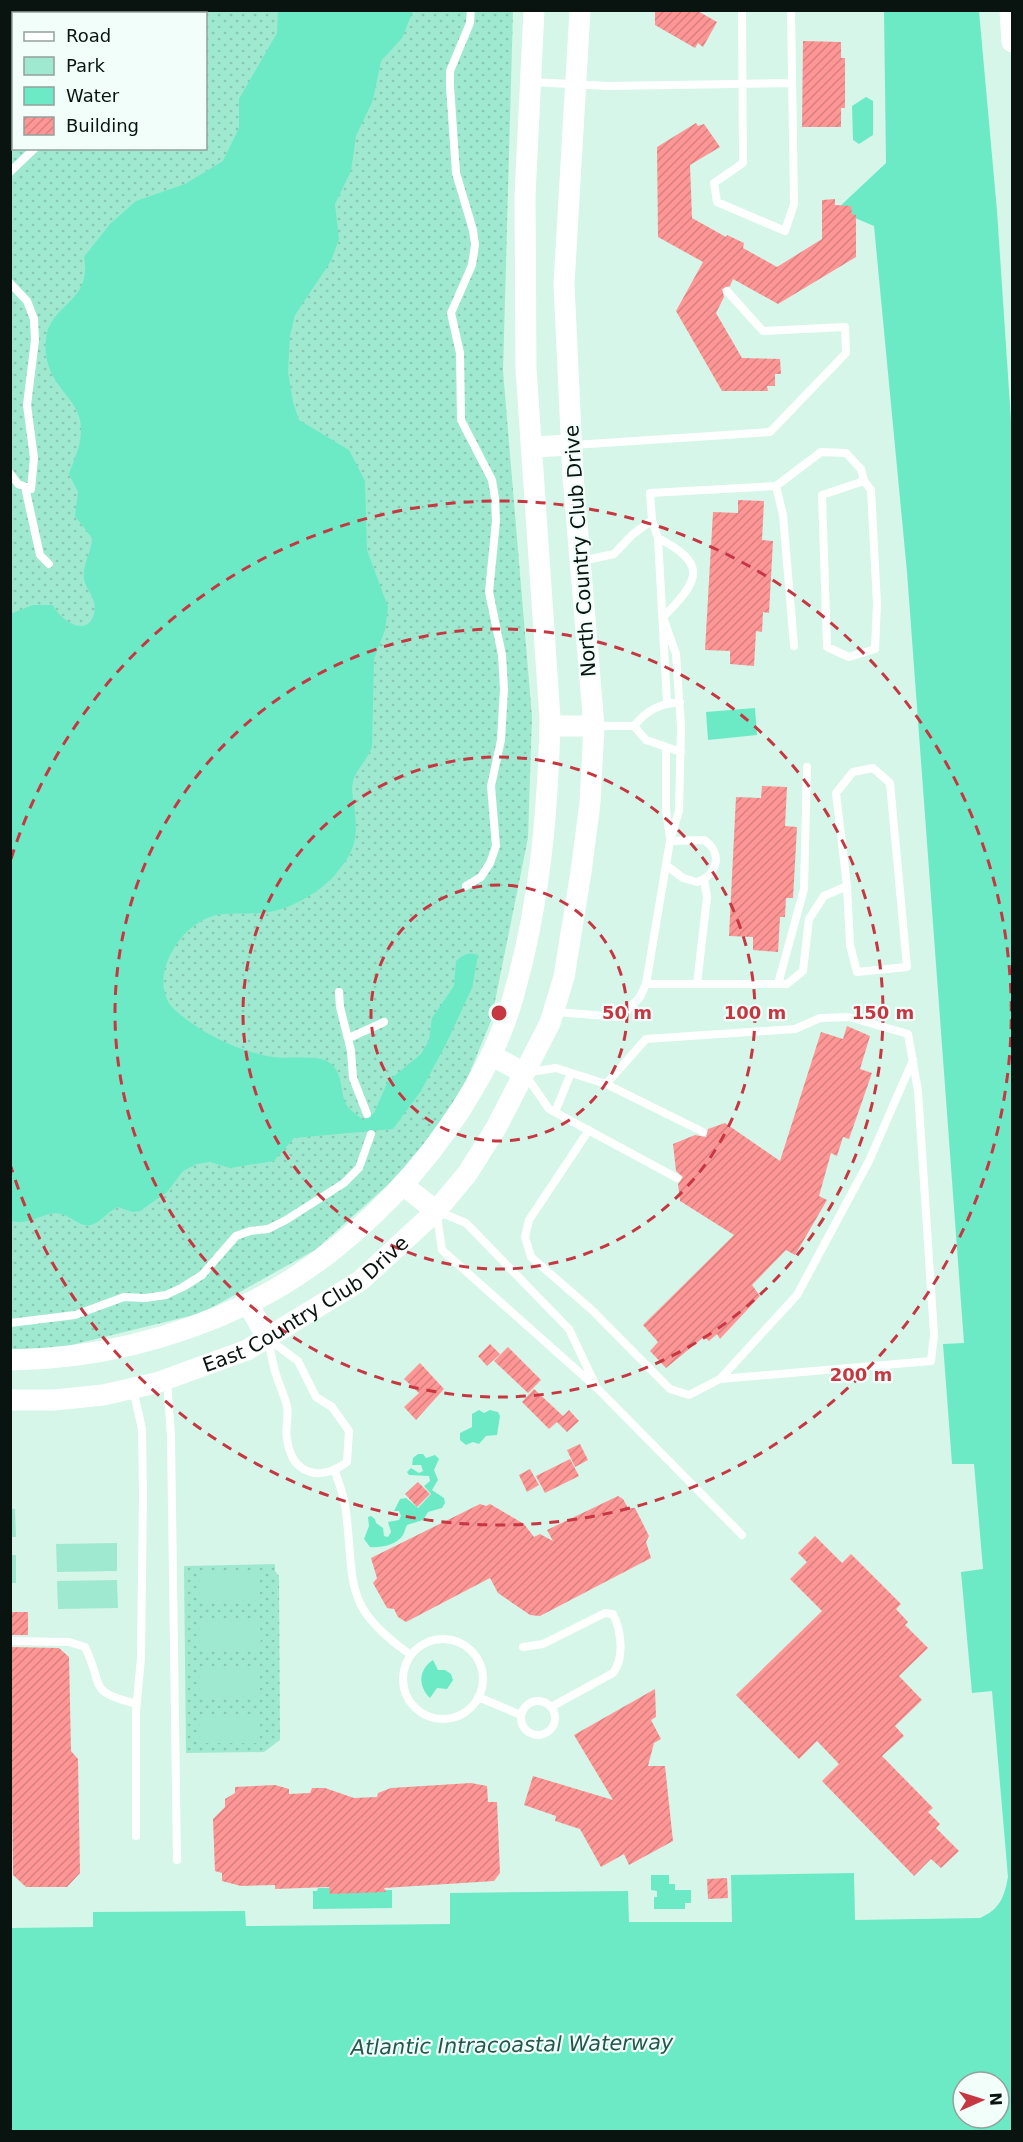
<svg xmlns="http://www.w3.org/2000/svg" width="1023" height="2142" viewBox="0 0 1023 2142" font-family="'DejaVu Sans',sans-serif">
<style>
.green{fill:url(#green-dots)}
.pitch{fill:#a0e9d1}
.water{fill:#6ceac6;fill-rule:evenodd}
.building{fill:url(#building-hatch)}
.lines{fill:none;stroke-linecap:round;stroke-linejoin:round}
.lane{stroke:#fff;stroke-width:8}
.street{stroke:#fff;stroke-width:15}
.secondary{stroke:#fff;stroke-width:21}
.ring{fill:none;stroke:#c73742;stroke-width:3;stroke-dasharray:10 8}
.labels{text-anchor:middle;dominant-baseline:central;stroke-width:4.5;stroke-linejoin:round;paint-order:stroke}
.street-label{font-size:20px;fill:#091410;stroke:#f1fef9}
.water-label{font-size:21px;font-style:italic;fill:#235849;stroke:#f1fef9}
.centre{fill:#c73742;stroke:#f1fef9;stroke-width:3}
.ring-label{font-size:18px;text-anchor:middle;font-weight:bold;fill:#c73742;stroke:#f1fef9;stroke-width:4.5;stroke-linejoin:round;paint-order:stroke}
</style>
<defs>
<pattern id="green-dots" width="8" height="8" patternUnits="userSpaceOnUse" patternTransform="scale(1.5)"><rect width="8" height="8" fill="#a0e9d1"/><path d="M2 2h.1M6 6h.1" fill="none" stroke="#88c7b2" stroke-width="1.8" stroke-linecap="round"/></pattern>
<pattern id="building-hatch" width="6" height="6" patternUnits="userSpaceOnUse" patternTransform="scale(1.5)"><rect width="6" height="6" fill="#fe9695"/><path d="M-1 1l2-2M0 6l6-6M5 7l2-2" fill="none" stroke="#d8807f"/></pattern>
</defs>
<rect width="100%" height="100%" fill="#d6f6ea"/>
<path class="green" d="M138,11H513L503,371L532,717L528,838L491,1021L464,1086L409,1166L315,1250L202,1313L51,1350L11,1349V152L15,148H206V14L136,13Z
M275,1564V1571L279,1576L280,1740L264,1752L186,1753L184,1566Z"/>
<path class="pitch" d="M10,1509H15L16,1537H11Z
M117,1543V1571L57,1572L56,1544Z
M11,1555H16V1583H11Z
M200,1572H260V1600L200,1601Z
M117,1580L118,1608L58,1609L57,1581Z
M260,1621L261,1649L200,1650V1622Z
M260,1667V1696L200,1697V1668Z
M260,1714V1743H200V1715Z"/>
<path class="water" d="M278,11H413L402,38L381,61L373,100L356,136L351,171L335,204L339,239L331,261L295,315L290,336L288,372L293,402L299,420L349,450L365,481L367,550L388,607L385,630L374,659L372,747C367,761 356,769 353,782C351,788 353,798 354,804C358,837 357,849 335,875C322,890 297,905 278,910C260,915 242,913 224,914C195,916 172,943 165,969C161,984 164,1000 175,1010C200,1033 240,1052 273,1057C286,1059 316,1055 327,1061C344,1071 339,1089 346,1104C349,1110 358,1115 363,1120L374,1113L388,1081L421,1054L429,1040L432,1018L454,986L456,961C463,955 469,951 478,955L472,988L447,1042L421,1091L393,1129L294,1138L274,1161L230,1168L210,1162L197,1164L183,1171L167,1192L140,1211L132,1212L118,1207C108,1211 100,1223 91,1225C81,1228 71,1216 61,1214C44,1210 34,1226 11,1221L10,614L33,605H53C59,619 87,639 94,614C98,598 86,591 84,579C82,564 92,552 92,538L75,516L78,492L69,474C74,459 81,447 81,430C82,395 41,387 46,339C49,304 93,302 84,257L110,224L136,201L185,184L223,161L239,128V99L277,33Z
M884,11H979L997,211L1012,435V2131H11L10,1928L93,1927V1912L245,1911L246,1926L450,1924V1893L628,1891L629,1922H732L731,1875L854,1873L855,1920L980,1918C1000,1909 1004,1898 1008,1877L992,1691L972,1693L961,1572L983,1569L974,1464H952L943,1344L964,1343L907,572L874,226L836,210L886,163ZM963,2082H999V2118H963Z
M866,97L873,101V135L859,144L853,140L852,106Z
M755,708L757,735L708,740L706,712Z
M479,1410L484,1413L490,1410L498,1412L500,1416L497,1435L486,1436L479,1444L473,1442L466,1445L460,1440V1433L472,1427V1414Z
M418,1454H423L426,1458L435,1455L439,1459L434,1470L438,1480L432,1490L444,1498L445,1503L442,1508L428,1512L423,1520L407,1525C405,1528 405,1532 403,1535C397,1545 380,1548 370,1547L364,1539L369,1526L368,1517L371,1516L375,1519L376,1523L383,1528L384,1536L388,1537L391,1532L388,1522L399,1520L401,1516L399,1511H394L400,1499L406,1498L418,1508L431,1494L424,1486L430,1481L429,1476L409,1475L407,1472L411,1468L419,1473L423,1471L421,1465H412L413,1458Z
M433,1660L438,1670H445L451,1674L453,1680L447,1689L437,1688L430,1698C418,1686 418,1670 433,1660Z
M651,1875H669V1884H675V1890H691V1903H685V1909H654V1897H657V1891L651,1890Z
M318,1888H333L334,1891L392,1890V1908L313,1909V1891H317Z"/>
<path class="building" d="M655,10H696L717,22L703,47L698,43L695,48L655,25Z
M803,41L841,42V58H845V108H841V127H802Z
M696,123L698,126L704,124L720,147L690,165L692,218L726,237L727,235L744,243L743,248L777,267L822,239V200L835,199V205L851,206L852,214L856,215V257L778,304L733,279L730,286L722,289L724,297L716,313L742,358L780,359L781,374H775V386H767L768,391H722L676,311L703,262L658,237L657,147Z
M738,500L764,501L762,540L773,541L769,613L763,612L762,632L756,631L754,666L730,664V651L705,650L713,512L738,513Z
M762,786L787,787L785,826L797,827L793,898H786L785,917H780L778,952L753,950V937L729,936L736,797L761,798Z
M847,1026L870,1036L860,1069L872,1073L849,1139L843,1137L837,1156L831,1153L819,1196L827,1200L795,1255L786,1250L752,1285L760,1296L720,1339L717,1334L709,1341L704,1337L666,1368L650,1351L658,1342L643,1325L734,1235L680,1201L678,1184L683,1177L676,1171L673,1144L695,1135L706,1137L708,1129L725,1123L780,1161L821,1032L843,1039Z
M490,1344L500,1354L487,1366L478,1356Z
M508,1347L541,1380L528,1393L494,1361Z
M420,1363L444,1389L416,1420L404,1407L419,1393L404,1379Z
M534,1389L563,1416L569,1410L579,1421L567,1432L557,1422L549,1429L522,1402Z
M580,1444L588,1460L575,1467L567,1450Z
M570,1459L579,1476L545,1493L536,1476Z
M530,1469L539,1485L527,1492L519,1475Z
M418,1482L430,1494L417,1507L405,1494Z
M618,1496L623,1499L628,1508H635L649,1536L646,1542L651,1558L540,1616L530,1615L498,1593L490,1578L406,1622L398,1617L394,1609L387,1608L373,1583L377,1578L371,1558L480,1504L486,1506L490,1504L524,1524L534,1537L540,1534L553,1541L547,1530Z
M815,1536L842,1563L851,1554L901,1604L896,1609L908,1622L905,1625L928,1648L899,1676L922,1700L895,1726L904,1736L882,1756L933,1808L928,1812L940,1824L936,1828L959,1851L941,1868L931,1859L914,1876L822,1781L839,1764L817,1741L799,1759L736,1695L822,1611L790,1579L807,1562L798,1553Z
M10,1612H28V1635H10Z
M10,1647L59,1648L69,1657L71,1751L78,1759L80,1873L67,1887H26L13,1875Z
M655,1689L656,1717L651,1720L661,1739L654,1743L648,1766H665L673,1841L629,1865L624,1854L601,1867L580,1829L555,1821L556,1816L524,1805L533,1776L613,1800L574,1735Z
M471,1783L487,1786L488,1802H497L500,1873L494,1881L384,1888L386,1892L330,1894L329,1887L275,1889V1885L241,1886L222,1881V1873L215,1871L213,1819L225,1807V1799L235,1793V1787L275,1785L289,1789V1794L310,1793L312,1788H325L354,1798L377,1797L378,1793L391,1788Z
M727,1878L728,1898L708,1899L707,1879Z"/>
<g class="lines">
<path class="lane" d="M742,10L743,163L714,183L717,202L785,231L794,204L791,10
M132,14L134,10
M10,22L14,23
M532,82L608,86L790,83
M10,172L35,148
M10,283L27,301L34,319L35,340L27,405L34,458L31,489L18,484L10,473
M573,445L770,432L846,353L845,327L763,331L727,291
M776,486L783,515L794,646
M25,487L40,555L49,564
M652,520L658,538L667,703
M658,538C709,564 699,581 663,617
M581,561L614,554L632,535L652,520L650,493L776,486L821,452L846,453L861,469L864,481L871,490L877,604L875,649L849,657L827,647L822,495L864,481
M595,726H634L646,740L681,752
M634,726C647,710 659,704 680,702
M666,748V811L670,837
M873,768L890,783L907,967L857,972L850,945L847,886L836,793L853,772Z
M666,865L683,878L697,882C718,875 723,852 704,840L670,841
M466,886L481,877L490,863L496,846L491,786L501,740L504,689L502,655L489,592L496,521L495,498L492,480L461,420L460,353L451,313L472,265L475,245L473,230L456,173L450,86V71L470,23L471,10
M646,984L670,841L679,811L681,726L676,654L663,617
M697,984L707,897L704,879
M778,984L804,889L807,767
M339,992L340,1007L351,1051L353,1078L367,1114
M555,1012L621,1017L640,997L646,984H787L803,971L809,919L824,896L847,886
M349,1038L384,1022
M606,1084L703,1132
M555,1112L571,1073
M589,1130L529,1220L525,1237L531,1257L592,1310L670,1389L689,1395L720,1379L931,1361L934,1335L918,1091L908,1034L849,1017L820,1018L795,1029L646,1039L606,1084L556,1068L524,1073L549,1109L677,1178
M437,1211L466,1223L569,1329L595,1384
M437,1216L442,1250L597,1388L742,1535
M10,1323L75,1315L124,1297L145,1298L166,1295L183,1287L202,1275L236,1236L250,1231L268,1229L286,1220L344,1183L359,1168L371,1134
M268,1339L298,1361L316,1397L332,1407L349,1431L347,1462C320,1482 292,1475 287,1439C285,1428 289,1417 287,1406C284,1394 278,1383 275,1371C272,1360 270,1349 268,1339Z
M720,1379L797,1295L869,1161L913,1060
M167,1381L171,1436L177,1860
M133,1389L142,1429L143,1494L141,1658L136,1711V1836
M335,1471C339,1484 345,1498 346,1512C355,1585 342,1607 411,1655
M403 1679a40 40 0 1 1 80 0a40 40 0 1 1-80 0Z
M10,1641L69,1642L85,1647C105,1688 86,1691 137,1704
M523,1647L543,1644L605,1613L613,1614C621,1630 625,1658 613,1673L551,1707
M478,1697L521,1715
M521 1718a17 17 0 1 1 34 0a17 17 0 1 1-34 0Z"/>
<path class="street" d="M32,14L34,10
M89,14L90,10
M10,41L14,37
M10,107L14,106"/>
<g class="secondary">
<path d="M1010,10L1012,42"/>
<path d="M532,447L572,445"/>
<path d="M550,726H594"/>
<path d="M491,1055L524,1073"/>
<path d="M403,1185L436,1211"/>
<path d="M248,1304L268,1339"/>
<path d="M10,1360C93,1359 174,1339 249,1303C364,1248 480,1118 514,994C540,903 548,812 550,718L526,369L525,196L534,10"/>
<path id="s1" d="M10,1400H54L103,1395L156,1383L247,1350L360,1281L436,1211L467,1174L496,1128L550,1023L564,977L581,872L590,803L594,726L573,476L564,284L580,10"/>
</g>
</g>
<g class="ring">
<circle cx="499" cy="1013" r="128"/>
<circle cx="499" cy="1013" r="256"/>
<circle cx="499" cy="1013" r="384"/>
<path d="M11 859A512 512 0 1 1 11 1167"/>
</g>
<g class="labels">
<g class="street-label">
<text transform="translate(580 551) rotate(-94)">North Country Club Drive</text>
<text stroke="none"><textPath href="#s1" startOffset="318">East Country Club Drive</textPath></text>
</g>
<g class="water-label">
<text transform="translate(512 2045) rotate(-1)">Atlantic Intracoastal Waterway</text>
</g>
</g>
<circle cx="499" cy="1013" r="9" class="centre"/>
<g class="ring-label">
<text x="627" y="1019">50 m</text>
<text x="755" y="1019">100 m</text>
<text x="883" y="1019">150 m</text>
<text x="861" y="1381">200 m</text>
</g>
<rect width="1023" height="2142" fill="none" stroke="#091410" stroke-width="24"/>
<rect x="12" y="12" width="195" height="138" fill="#f1fef9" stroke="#94a09c" stroke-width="1.5"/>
<rect x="24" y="32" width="30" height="9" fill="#ffffff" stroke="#94a09c" stroke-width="1.5"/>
<text x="66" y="42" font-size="18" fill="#091410">Road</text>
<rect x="24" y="57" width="30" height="18" fill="#a0e9d1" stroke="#94a09c" stroke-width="1.5"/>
<text x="66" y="72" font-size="18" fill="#091410">Park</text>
<rect x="24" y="87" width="30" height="18" fill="#6ceac6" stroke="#94a09c" stroke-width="1.5"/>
<text x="66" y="102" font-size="18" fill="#091410">Water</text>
<rect x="24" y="117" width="30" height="18" fill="url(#building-hatch)" stroke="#94a09c" stroke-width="1.5"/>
<text x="66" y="132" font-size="18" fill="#091410">Building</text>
<g transform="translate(981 2100) rotate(87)"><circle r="28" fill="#f1fef9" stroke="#94a09c" stroke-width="1.5"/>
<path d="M0-4.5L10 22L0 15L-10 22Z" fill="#c73742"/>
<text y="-9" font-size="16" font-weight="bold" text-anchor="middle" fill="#091410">N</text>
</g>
</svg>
